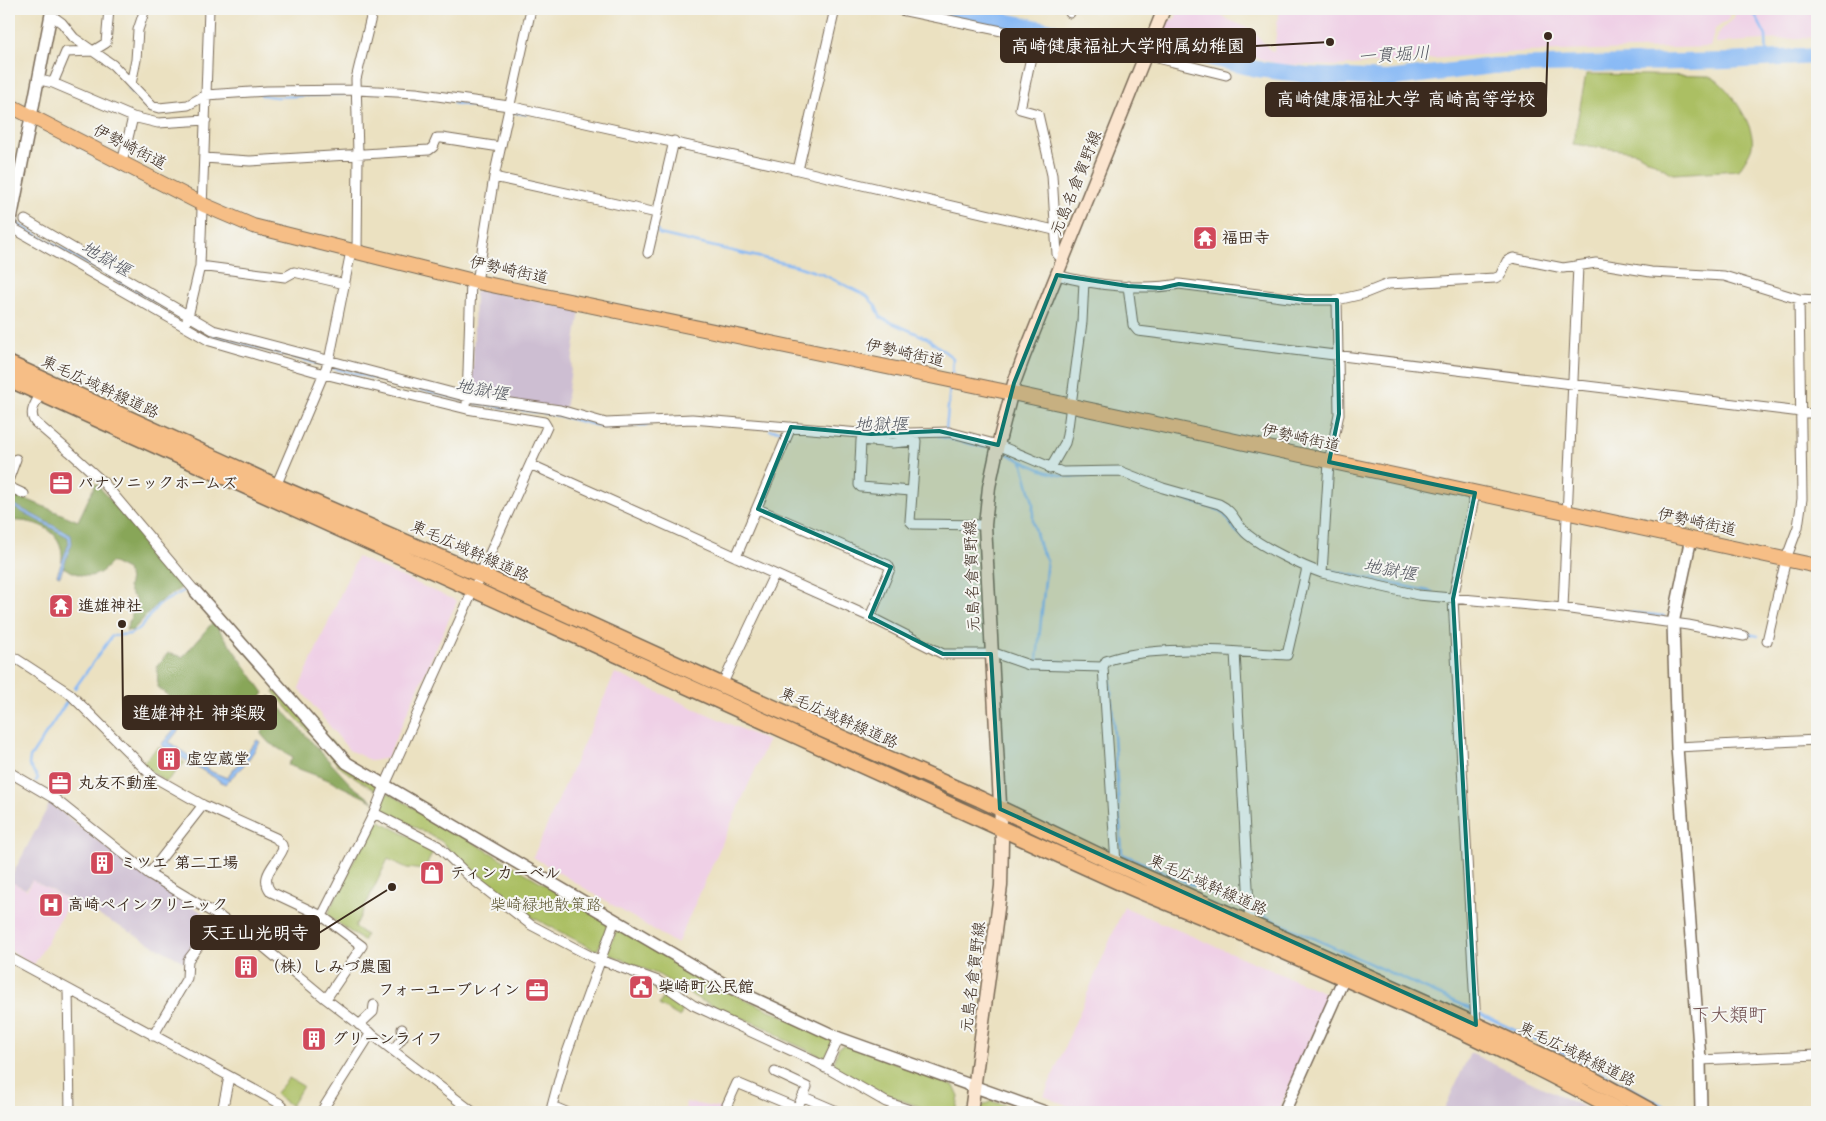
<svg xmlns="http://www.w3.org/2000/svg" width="1826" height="1121" viewBox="0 0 1826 1121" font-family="'Architects Daughter','Klee One',sans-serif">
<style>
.built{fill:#efd0e6}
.industrial{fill:#cdbed2}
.green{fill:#abbf63;stroke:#737440}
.forest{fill:#88a659;stroke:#62683c}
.water{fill:#89baf5;stroke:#62728a}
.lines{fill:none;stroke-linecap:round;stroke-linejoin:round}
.stream{stroke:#89baf5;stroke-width:2.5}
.river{stroke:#89baf5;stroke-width:16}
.minor-casing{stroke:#796a57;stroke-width:11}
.tertiary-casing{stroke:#796a57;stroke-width:14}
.secondary-casing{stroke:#796a57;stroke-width:15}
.primary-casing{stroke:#796a57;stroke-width:16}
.trunk-casing{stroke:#796a57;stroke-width:18}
.minor{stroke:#fff;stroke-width:9}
.tertiary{stroke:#fff;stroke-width:11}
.secondary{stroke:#fbe5cf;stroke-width:12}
.primary{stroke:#f6be86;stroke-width:14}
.trunk{stroke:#f6be86;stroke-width:15}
.marked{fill:#0f766e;fill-opacity:0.2;stroke:#0f766e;stroke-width:4;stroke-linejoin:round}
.labels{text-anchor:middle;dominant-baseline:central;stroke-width:4;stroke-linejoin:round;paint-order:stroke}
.street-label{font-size:16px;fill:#3b2a1e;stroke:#f6f6f2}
.poi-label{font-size:16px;font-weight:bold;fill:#3b2a1e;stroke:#f6f6f2;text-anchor:start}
.park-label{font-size:16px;fill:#5d5733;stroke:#f6f6f2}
.water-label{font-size:18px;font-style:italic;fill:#52555e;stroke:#f6f6f2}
.quarter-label{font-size:19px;fill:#725151;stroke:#f6f6f2}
.leader{fill:none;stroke:#3b2a1e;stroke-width:2}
.callout-dot{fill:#3b2a1e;stroke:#f6f6f2;stroke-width:2}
.callout{fill:#3b2a1e;stroke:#3b2a1e;stroke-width:2}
.callout-label{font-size:18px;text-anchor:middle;font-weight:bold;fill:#fff}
</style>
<rect width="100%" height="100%" fill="#f6f6f2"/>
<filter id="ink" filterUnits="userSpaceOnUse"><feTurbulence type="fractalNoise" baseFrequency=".02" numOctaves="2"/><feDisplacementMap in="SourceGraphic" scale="10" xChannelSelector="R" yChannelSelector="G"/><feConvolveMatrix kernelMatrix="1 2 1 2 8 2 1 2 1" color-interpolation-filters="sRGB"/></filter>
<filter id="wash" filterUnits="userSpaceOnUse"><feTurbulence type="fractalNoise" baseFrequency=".0096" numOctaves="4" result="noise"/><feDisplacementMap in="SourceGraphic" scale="20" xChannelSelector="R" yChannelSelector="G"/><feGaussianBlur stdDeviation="1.12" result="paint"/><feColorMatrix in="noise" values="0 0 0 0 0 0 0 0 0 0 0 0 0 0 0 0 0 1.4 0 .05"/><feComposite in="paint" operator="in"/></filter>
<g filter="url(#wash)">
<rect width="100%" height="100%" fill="#ebe1c1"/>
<path class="built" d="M1179,9H1212L1229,20L1251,29L1270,50L1274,51L1279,9H1733L1728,20L1715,29L1710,47L1520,52L1337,66L1280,64L1158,33L1164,20L1175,19Z
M1736,9H1817V37L1716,43L1717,34L1734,18Z
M357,557L457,601L387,758L372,761L349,750L299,688Z
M615,673L768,741L677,944L533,857Z
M32,880L70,901L35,963L32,964L9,949V890L13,883L27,890Z
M1124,907L1330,995L1278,1112H1083L1044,1096Z
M686,1102L725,1109L724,1112H685Z"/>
<path class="industrial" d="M481,289L580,310L565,409L472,396L475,292Z
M50,803L142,875L216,921L184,962L133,934L134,930L132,933L32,880L26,889L9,881Z
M1470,1053L1586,1108L1587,1112H1443Z"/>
<path class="green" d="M1586,74L1709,76C1726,81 1757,128 1752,146C1750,154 1743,163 1739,170L1673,174L1636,152L1573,144Z
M275,687L376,785V791L341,768L274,693Z
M158,747L185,763L166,782L141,764Z
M387,792L604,919L608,926L598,949L595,950L532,917L479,879L441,841L383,810L382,807Z
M376,821H380L434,850L424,870L407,868L388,859L355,927L366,935L363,941L327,915L366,836Z
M616,931H621L718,987L830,1037L832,1042L827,1055L823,1057L783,1039L771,1030L700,1000L659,975L607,953Z
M666,992L685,1003L680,1017L659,1005Z
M847,1044L954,1086L959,1097L956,1112C914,1112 873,1087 836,1069L834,1062L839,1047Z
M289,1078L303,1086L291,1106L275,1094Z
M991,1101L1026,1112H981V1107Z"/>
<path class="forest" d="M96,483L184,586L158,603L132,631L126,630L137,600L131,594L128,587L130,579L127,570L111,562C95,583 81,577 61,566C68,532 38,519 9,521V492L78,521Z
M212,623L216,625L264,693L253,708L238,699L223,704L212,697L188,725L178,724L170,706L172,699L158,687L157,666L168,653L183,657Z
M270,696L351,785L374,802L326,779L288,765L293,757L269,743L261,734L269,721L261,714Z"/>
<path class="water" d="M9,502L71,535L72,543L60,576L57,575L69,543L68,537L9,505Z
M183,719L186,721L169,742L212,772L227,778L257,740L260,742L246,763L225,784L161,745Z"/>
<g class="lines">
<path class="stream" d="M1752,9L1766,36L1767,59
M129,88L150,111L158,112
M261,95L276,97L345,94
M453,103L526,114
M14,222L216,336L333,368L476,403L556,415L603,427L648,425
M657,230L659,234L797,266L824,275L867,296L875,305L881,318L927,338L953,358L952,375
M770,430L787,431
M946,430L950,386
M939,436L984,447
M1008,454C1038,468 1053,479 1087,476
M1022,461L1033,502V521L1040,548L1047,560L1037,660L1063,662
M1159,491L1222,511L1236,531L1245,538
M1327,570L1433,592
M1615,611L1664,616
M1745,633L1758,636
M1110,676L1122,854L1248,909
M75,688L112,636L130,634L140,628L158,605L185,590
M36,781L38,778L29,765L30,758L68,700
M1253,911L1473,1010
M1478,1013L1581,1061L1675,1112"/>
<path class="river" d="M948,9L1086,38L1122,41L1190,53L1257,69L1307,75L1387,79L1493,66L1727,61L1817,56"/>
</g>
</g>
<g filter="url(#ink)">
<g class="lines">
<defs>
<path id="minor" d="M896,9L1035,38L1081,46L1116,48L1226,75
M1070,13L1071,9
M51,15L62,23L74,38L113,65L152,106L159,108L188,105L206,95L267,91L357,90L416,93L509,106L798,170L1054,230
M1035,38L1020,109L1038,114L1052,175L1057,254L1063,260
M40,80L53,83L133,117L158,123L206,120
M53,83L66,52L93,51L106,43L109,9
M131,84L136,60L138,30L145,9
M204,158L250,161L429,150L433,147L437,138H442L500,147
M122,163L133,117
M798,170L835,9
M494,177L657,213
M25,220L213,330L468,397L560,410L606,423L692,419L871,434L949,432L998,445L1062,472L1120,471L1163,488L1219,504C1234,511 1236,525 1248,535C1264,548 1302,566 1322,573L1418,595L1563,608L1688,625L1744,636
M9,226L210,341L324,374L467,409L544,422L547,427L386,783L374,813L322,916L362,946L326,999
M357,252L358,154L356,79L373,9
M648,253L674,141
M200,266L285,277L294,272L345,284
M1057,275C1091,285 1144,291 1179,284L1305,300H1337L1363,294L1388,284L1495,278L1500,276L1507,261L1513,258L1563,268L1596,263L1651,272L1724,276L1799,299L1817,300
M477,282L494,177L531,9
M1128,286L1133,325L1138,331L1817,414
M187,321L200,266L209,9
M41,393C36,403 28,412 35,422L70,452L103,482L195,591
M467,402L471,280
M532,465L870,617L943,654H997L1029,665L1103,667L1106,661C1155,643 1235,652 1287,655L1307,568
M1050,469L1065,443L1067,435L1082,322L1084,281
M9,478L16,459
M276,486L329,361L351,251
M9,487L24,494
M911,491L861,487L859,485L861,440L892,443L916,441L910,521L913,524L985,525
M1475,493L1453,599L1476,1025
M758,509L888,565L890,569L870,617
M736,557L791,427
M1322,573L1329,462L1339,414L1337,300
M1563,608L1578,266
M1767,641L1786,559L1798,527L1802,499L1799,299
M1235,652L1250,923
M9,654L69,693L152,776L203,805L276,838L282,845L283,849C277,864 258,876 271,892L322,916
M1103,667L1116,864
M722,685L774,575
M1677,747L1817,740
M9,772L55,799L149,874L248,934L326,999L473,1112
M374,813L438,846L471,878L531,925L592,957L658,981L693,1005L818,1063L886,1102L916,1112
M149,874L203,805
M9,957L279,1103L288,1112
M68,990L70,1112
M359,1025L373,1012L374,1005
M153,1036L187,978L188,960L221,917
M393,1050L403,1037L402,1029
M1700,1060L1817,1055
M825,1068L839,1038
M804,1097L839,1112
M726,1107L737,1083L797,1108L807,1087L775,1072
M222,1112L229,1077
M321,1112L371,1033
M566,1112L552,1106L565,1058L615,920"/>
<path id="tertiary" d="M9,230L52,9
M1691,538L1673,623L1677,747L1700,1060L1701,1112
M195,591L347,763L729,987L839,1038L1045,1112
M1284,1112L1344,978"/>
<path id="secondary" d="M971,1112L1001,886L1002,841L985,525L989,487L998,445L1014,383L1024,356L1164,9"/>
<path id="primary" d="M9,105L204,205L253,226L477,282L1012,393L1817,566"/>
<path id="trunk" d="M9,364L276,486L481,575L722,685L980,799L1116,864L1476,1025L1590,1078L1652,1112
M9,379C383,545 756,714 1128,886C1169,904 1211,919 1251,937C1377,992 1502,1046 1621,1112"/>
</defs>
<use href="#minor" class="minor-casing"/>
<use href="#tertiary" class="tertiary-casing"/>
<use href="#secondary" class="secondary-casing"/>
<use href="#primary" class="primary-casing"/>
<use href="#trunk" class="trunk-casing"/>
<use href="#minor" class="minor"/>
<use href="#tertiary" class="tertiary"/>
<use href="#secondary" class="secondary"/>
<use href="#primary" class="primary"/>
<use href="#trunk" class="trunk"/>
</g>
</g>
<path class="marked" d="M1057,275L1128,286L1161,288L1179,284L1305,300H1337L1339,414L1329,462L1475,493L1453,599L1476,1025L1000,809L991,654H943L870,617L891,567L758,509L791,427L871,434L939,431L998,445L1014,383Z"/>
<defs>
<symbol id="temple-square" viewBox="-11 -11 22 22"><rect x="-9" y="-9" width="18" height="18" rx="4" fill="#d1495b" stroke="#f6f6f2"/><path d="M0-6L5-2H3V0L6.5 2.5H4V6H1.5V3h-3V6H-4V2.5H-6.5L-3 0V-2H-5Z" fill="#fff"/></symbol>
<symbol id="office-square" viewBox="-11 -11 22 22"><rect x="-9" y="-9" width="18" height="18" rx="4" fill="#d1495b" stroke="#f6f6f2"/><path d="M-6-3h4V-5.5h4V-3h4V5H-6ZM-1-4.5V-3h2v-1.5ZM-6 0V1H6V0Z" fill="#fff"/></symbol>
<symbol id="building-square" viewBox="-11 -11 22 22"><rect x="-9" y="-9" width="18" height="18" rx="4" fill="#d1495b" stroke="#f6f6f2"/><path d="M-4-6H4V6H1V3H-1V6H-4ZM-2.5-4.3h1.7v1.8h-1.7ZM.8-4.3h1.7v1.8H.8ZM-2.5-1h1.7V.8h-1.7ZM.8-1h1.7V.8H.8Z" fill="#fff"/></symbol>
<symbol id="shop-square" viewBox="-11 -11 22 22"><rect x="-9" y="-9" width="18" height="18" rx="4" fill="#d1495b" stroke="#f6f6f2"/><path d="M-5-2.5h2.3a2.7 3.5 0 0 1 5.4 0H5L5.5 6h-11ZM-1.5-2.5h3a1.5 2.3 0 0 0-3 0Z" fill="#fff"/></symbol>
<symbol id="hospital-square" viewBox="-11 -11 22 22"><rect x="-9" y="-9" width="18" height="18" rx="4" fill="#d1495b" stroke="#f6f6f2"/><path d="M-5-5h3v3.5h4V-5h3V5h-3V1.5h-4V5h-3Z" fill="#fff"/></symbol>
<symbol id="civic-square" viewBox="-11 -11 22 22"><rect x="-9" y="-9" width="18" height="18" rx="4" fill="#d1495b" stroke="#f6f6f2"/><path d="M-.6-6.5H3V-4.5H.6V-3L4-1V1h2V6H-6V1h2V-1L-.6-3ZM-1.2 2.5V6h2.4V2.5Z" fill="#fff"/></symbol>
</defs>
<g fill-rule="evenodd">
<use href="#temple-square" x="1191" y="224" width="28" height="28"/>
<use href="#office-square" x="47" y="469" width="28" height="28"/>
<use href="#temple-square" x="47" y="592" width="28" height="28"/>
<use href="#building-square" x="155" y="745" width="28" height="28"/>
<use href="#office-square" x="46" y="769" width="28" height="28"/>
<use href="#building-square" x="88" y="849" width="28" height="28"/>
<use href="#shop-square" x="418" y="859" width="28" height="28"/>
<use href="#hospital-square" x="37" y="891" width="28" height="28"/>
<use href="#building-square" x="232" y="953" width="28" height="28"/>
<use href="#civic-square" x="627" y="973" width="28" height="28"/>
<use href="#office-square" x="523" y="976" width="28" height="28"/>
<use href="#building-square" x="300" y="1025" width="28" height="28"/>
</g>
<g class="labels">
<g class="street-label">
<text transform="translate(130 147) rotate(27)">伊勢崎街道</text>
<text transform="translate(1076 183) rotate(-68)">元島名倉賀野線</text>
<text transform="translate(509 270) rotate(12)">伊勢崎街道</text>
<text transform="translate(905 353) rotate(12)">伊勢崎街道</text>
<text transform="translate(100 387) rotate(25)">東毛広域幹線道路</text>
<text transform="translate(1301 438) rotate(12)">伊勢崎街道</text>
<text transform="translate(1697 522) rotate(12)">伊勢崎街道</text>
<text transform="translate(470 551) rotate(24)">東毛広域幹線道路</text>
<text transform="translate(972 576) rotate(-92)">元島名倉賀野線</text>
<text transform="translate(839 718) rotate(24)">東毛広域幹線道路</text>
<text transform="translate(1208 885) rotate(24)">東毛広域幹線道路</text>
<text transform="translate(973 977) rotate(-83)">元島名倉賀野線</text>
<text transform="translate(1577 1054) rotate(26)">東毛広域幹線道路</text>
</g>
<g class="poi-label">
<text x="1222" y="238">福田寺</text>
<text x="78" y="483">パナソニックホームズ</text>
<text x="78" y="606">進雄神社</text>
<text x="186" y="759">虚空蔵堂</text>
<text x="78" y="783">丸友不動産</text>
<text x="120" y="863">ミツエ 第二工場</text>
<text x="450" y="873">ティンカーベル</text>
<text x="68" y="905">高崎ペインクリニック</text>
<text x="264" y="967">（株）しみづ農園</text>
<text x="658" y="987">柴崎町公民館</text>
<text x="520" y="990" text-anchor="end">フォーユーブレイン</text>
<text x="332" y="1039">グリーンライフ</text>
</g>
<g class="park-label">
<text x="546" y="905">柴崎緑地散策路</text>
</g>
<g class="water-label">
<text transform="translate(1394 55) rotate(-3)">一貫堀川</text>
<text transform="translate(106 259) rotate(30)">地獄堰</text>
<text transform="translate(482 390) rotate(11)">地獄堰</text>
<text x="881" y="424">地獄堰</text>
<text transform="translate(1390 570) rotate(11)">地獄堰</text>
</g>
<g class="quarter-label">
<text x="1729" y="1015">下大類町</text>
</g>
</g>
<path class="leader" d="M1330 42L1255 46M1548 36L1546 99M122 624L123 712M392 887L319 933"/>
<g class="callout-dot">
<circle cx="1330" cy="42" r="5"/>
<circle cx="1548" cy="36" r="5"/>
<circle cx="122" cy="624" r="5"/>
<circle cx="392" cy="887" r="5"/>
</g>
<g class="callout">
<rect x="1001" y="29" width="254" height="33" rx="5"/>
<rect x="1266" y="83" width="280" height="33" rx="5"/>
<rect x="123" y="696" width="153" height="33" rx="5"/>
<rect x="191" y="916" width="128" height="33" rx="5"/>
</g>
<g class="callout-label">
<text x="1128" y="52">高崎健康福祉大学附属幼稚園</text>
<text x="1406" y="105">高崎健康福祉大学 高崎高等学校</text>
<text x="199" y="719">進雄神社 神楽殿</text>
<text x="255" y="939">天王山光明寺</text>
</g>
<rect width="1826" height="1121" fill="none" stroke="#f6f6f2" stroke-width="30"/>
</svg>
